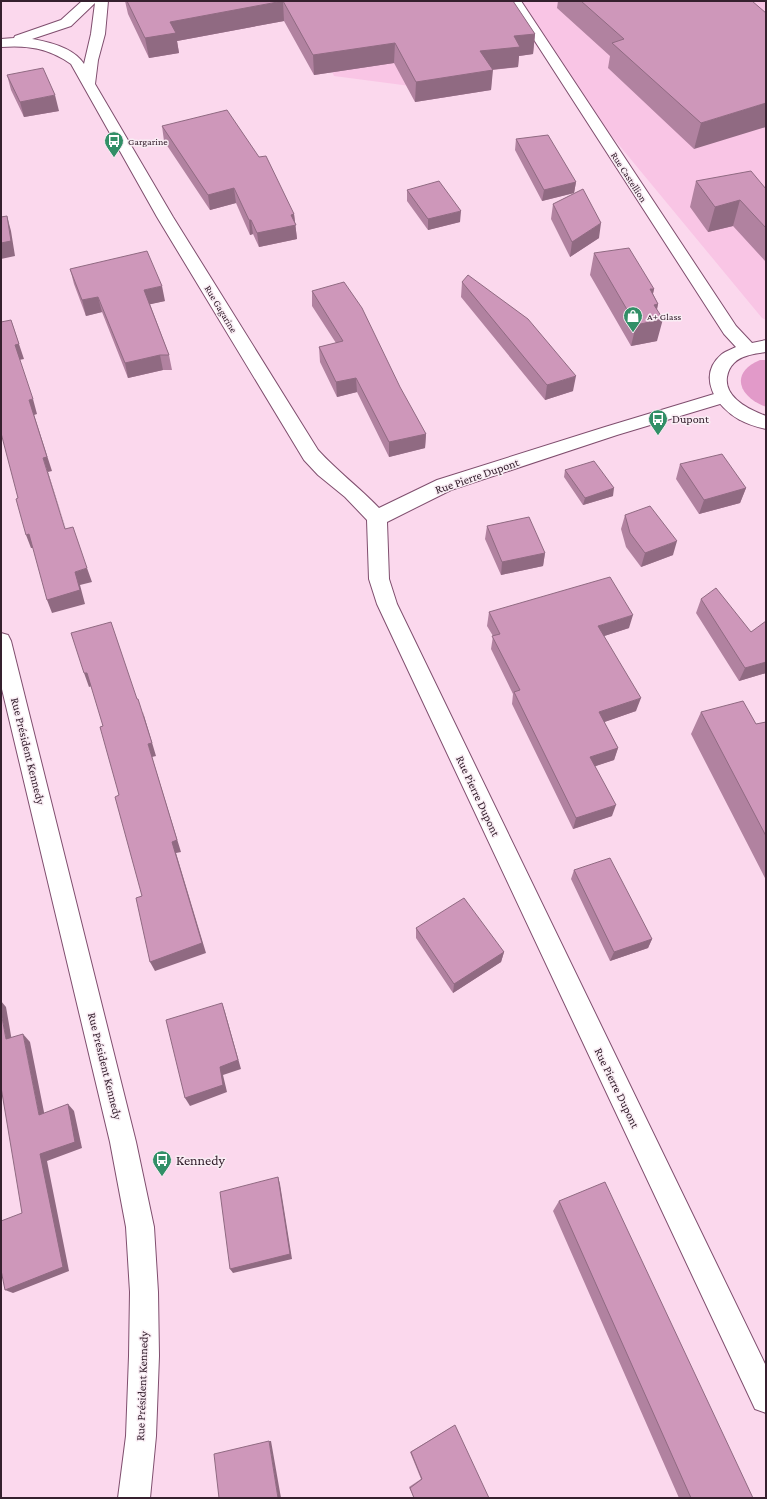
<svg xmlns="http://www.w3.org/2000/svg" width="767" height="1499" viewBox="0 0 767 1499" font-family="'Crimson Pro',serif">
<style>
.built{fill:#f9c5e5}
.green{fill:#e29ac9}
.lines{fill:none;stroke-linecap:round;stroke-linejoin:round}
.minor-casing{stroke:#7f4e6e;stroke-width:2}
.secondary-casing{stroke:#7f4e6e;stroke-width:2}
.minor{fill:#fff;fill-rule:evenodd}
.secondary{fill:#fff;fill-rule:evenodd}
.wall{fill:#b182a0}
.shaded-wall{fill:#906a82}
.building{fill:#ce97ba;stroke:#906a82}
.labels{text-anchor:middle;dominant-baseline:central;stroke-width:3;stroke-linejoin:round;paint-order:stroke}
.far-poi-label{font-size:10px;fill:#35202e;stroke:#f9edf4;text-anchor:start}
.far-street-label{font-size:10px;fill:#35202e;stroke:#f9edf4}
.poi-label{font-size:12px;fill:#35202e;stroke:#f9edf4;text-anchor:start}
.street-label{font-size:12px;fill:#35202e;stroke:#f9edf4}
.near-poi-label{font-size:14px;fill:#35202e;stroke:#f9edf4;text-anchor:start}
</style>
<rect width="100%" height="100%" fill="#fbd8ed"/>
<path class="built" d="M301,1H766V320L762,318L533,41L456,92L334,76Z"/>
<path class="green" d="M760,360H766V407C739,397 729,373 760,360Z"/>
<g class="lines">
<defs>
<path id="minor" d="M82,1H108L105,34L98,60L95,84L173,217L318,450C337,471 360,488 379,508L437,480L605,427L724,391L730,393L733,397L730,401L617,435L451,490L387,522L389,579L397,604L766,1366V1413L755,1409L377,604L369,579L367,520L345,497L318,475L304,460L157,217L71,64C49,48 27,45 1,47V39L14,38L15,36L61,20ZM95,3L91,34L84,64C74,48 50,42 32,39L71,26Z
M1,633L8,635L11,641L136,1142L154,1227L158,1292L159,1356L156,1436L150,1498H118L126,1436L129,1356L130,1292L126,1227L110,1142L1,685Z"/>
<path id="secondary" d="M509,1H521L736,326L752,343L766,340V352C755,354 742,355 734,363C730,367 728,371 727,377C724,398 750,410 766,416V429C757,427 747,424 740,420C716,407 696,376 722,354C726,351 732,349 736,347L724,334Z"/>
</defs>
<use href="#minor" class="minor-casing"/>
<use href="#secondary" class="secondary-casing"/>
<use href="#minor" class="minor"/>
<use href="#secondary" class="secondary"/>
</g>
<path class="wall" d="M125,1H513L535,34L533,54L519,56L518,67L492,70L491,90L415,102L394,63L314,75L284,21L177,41L179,53L149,58L128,14Z
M558,1H752L694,149L608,68L610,56L557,8Z
M7,75L59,111L24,117L11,90Z
M162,126L294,214L297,239L259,247L253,234L250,235L236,203L210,210L164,141Z
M516,139L576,182L574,193L542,201L515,150Z
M696,181L766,189V262L733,226L708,232L690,207Z
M407,190L460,222L428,230L407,201Z
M553,204L599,238L570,257L551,219Z
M594,253L654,289L653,294L658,304L657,310V341L631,346L590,275Z
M70,269L165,301L150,304L169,355L172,370H163L128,378L102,312L86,316L74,284Z
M462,282L573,391L545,400L461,297Z
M312,291L426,434L425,448L389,457L357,392L337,397L320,362L319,347L336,343L312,306Z
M680,464L746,488L740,503L699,514L676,479Z
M565,470L613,496L583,505L564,477Z
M625,515L673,555L641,567L626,547L621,529Z
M487,526L545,553L543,566L501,575L485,539Z
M701,599L766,673L739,681L696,613Z
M489,612L629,628L604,636L636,711L604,722L618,748L614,760L595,766L612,816L573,829L512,704L513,694L491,649L493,636L487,626Z
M701,712L756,724L766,722V880L691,734Z
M574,870L652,939L648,948L610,961L571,879Z
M416,928L504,952L501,962L453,993L416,938Z
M559,1201L753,1498H679L553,1211Z
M452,1427L489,1498H414L409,1487L421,1479L410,1452Z"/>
<path class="shaded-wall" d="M283,1L284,21L177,41L179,53L149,58L145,38L170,22Z
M535,34L533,54L519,56L518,67L479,71L480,51L514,36Z
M395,43L394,63L314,75L313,55Z
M493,70L491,90L415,102L416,82Z
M55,95L59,111L24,117L20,102Z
M766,103V127L694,149L701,123Z
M576,182L574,193L542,201L544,190Z
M234,188L236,203L210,210L208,195Z
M740,200L733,226L708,232L715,207Z
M461,211L460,222L428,230V219Z
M294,214L297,239L259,247L257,233L291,215Z
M7,216L11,231L15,256L1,259V243Z
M249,220H251L253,234L250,235Z
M601,223L599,238L570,257L572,242Z
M162,286L165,301L147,305L144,290Z
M650,289H654L649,310Z
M98,297L102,312L86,316L82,300Z
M658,304L654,321L663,319L657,341L631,346L636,325L654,305Z
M11,320L24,359L19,360L15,345Z
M160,355L163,370L128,378L125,363Z
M576,376L573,391L545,400L547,385Z
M356,378L357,392L337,397L336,382Z
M33,399L37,414L34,415L52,471L48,472L70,542L43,458L29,400Z
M426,434L425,448L389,457V442Z
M614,488L613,496L583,505L585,498Z
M746,488L740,503L699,514L704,500Z
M29,534L34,548H31L26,535Z
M677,541L673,555L641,567L645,553Z
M545,553L543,566L501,575L502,562Z
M87,568L92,582L80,585L85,604L52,613L47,600L75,572Z
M633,615L629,628L595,639L598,626Z
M766,662V673L739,681L745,668Z
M84,673H87L92,686L89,687Z
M641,698L636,711L596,725L599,712Z
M143,712L156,756L152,757L181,852L176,853L206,953L155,971L150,962L172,842L148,744Z
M618,748L614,760L587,769L590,757Z
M616,805L612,816L573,829L576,818Z
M652,939L648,948L610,961L614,952Z
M504,952L501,962L453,993L454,984Z
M1,1001L6,1007L13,1047L6,1039L1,1012Z
M222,1003L225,1012L241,1069L223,1075L227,1092L190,1106L185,1098L220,1067Z
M23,1034L30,1042L46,1122L39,1115Z
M68,1104L74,1111L82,1148L47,1161L69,1271L13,1293L5,1290L40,1154Z
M278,1177L280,1184L292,1259L233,1273L230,1269Z
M269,1441H271L281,1498H278Z"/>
<path class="building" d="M127,1H513L535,34L514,36L520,47L480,51L493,70L416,82L395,43L313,55L283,1L170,22L176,33L145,38Z
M581,1H752L766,13V103L701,123L612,43L624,39Z
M43,68L55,95L20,102L7,75Z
M227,110L259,157L266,156L294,214L291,215L296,225L257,233L251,220H249L234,188L208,195L162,126Z
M548,135L576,182L544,190L516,139Z
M751,171L766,189V228L740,200L715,207L696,181Z
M439,181L461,211L428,219L407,190Z
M583,189L601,223L572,242L553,204Z
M7,216L11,241L1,243V217Z
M629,248L654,289H650L658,304L654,305L663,319L636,325L594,253Z
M147,251L162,286L144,290L169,355H160L125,363L98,297L82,300L70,269Z
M468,275L528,319L576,376L547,385L462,282Z
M344,282L362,308L400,387L426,434L389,442L356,378L336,382L319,347L343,341L312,291Z
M11,320L19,344L15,345L33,399L29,400L47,457L43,458L65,529L73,527L87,568L75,572L80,590L47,600L29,534L26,535L16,499L18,498L7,456L1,433V322Z
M722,454L746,488L704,500L680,464Z
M594,461L614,488L585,498L565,470Z
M650,506L677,541L645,553L630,533L625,515Z
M529,517L545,553L502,562L487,526Z
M610,577L633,615L598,626L641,698L599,712L618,748L590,757L616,805L576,818L514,692L520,690L492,636L500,634L489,612Z
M716,588L751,632L766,621V662L745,668L701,599Z
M111,622L137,699H138L152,743L148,744L177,840L172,842L202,943L150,962L136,898L142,896L115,797L119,795L100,727L103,726L87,673H84L71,633Z
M743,701L756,724L766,722V836L701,712Z
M610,858L652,939L614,952L574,870Z
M464,898L504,952L454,984L416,928Z
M222,1003L238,1060L220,1067L223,1085L185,1098L166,1020Z
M1,1012L6,1039L23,1034L39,1115L68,1104L75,1142L40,1154L63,1267L5,1290L1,1270V1221L22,1213L1,1087Z
M278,1177L290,1254L230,1269L220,1192Z
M605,1182L753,1498H691L559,1201Z
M455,1425L489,1498H414L410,1488L422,1479L411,1452Z
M269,1441L278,1498H219L214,1454Z"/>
<defs>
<symbol id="bus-pin" viewBox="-11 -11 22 30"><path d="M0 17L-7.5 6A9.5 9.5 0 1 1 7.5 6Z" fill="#328f67" stroke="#f9edf4"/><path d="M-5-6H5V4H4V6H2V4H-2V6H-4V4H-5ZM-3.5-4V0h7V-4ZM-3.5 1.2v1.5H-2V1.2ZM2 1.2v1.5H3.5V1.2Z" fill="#fff"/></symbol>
<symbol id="shop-pin" viewBox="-11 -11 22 30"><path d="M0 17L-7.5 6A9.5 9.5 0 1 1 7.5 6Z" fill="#328f67" stroke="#f9edf4"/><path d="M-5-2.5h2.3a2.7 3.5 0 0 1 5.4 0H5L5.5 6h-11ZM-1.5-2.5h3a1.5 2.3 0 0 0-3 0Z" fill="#fff"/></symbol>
</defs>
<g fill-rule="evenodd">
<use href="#bus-pin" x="103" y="130" width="22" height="30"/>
<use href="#shop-pin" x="622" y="305" width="22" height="30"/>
<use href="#bus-pin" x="647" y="408" width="22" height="30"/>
<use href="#bus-pin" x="151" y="1149" width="22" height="30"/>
</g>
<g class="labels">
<g class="far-poi-label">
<text x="128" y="141">Gargarine</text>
<text x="647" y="316">A+ Glass</text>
</g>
<g class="far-street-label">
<text transform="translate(629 177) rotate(57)">Rue Castellion</text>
<text transform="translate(221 309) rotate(59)">Rue Gagarine</text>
</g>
<g class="poi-label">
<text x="672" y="419">Dupont</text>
</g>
<g class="street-label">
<text transform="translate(477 476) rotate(-19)">Rue Pierre Dupont</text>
<text transform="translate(28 751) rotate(76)">Rue Président Kennedy</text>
<text transform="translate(478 796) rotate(65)">Rue Pierre Dupont</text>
<text transform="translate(105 1066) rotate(76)">Rue Président Kennedy</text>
<text transform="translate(617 1088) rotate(64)">Rue Pierre Dupont</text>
<text transform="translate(142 1386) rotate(-88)">Rue Président Kennedy</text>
</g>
<g class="near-poi-label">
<text x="176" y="1160">Kennedy</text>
</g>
</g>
<rect width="767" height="1499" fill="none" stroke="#35202e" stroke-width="4"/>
</svg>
